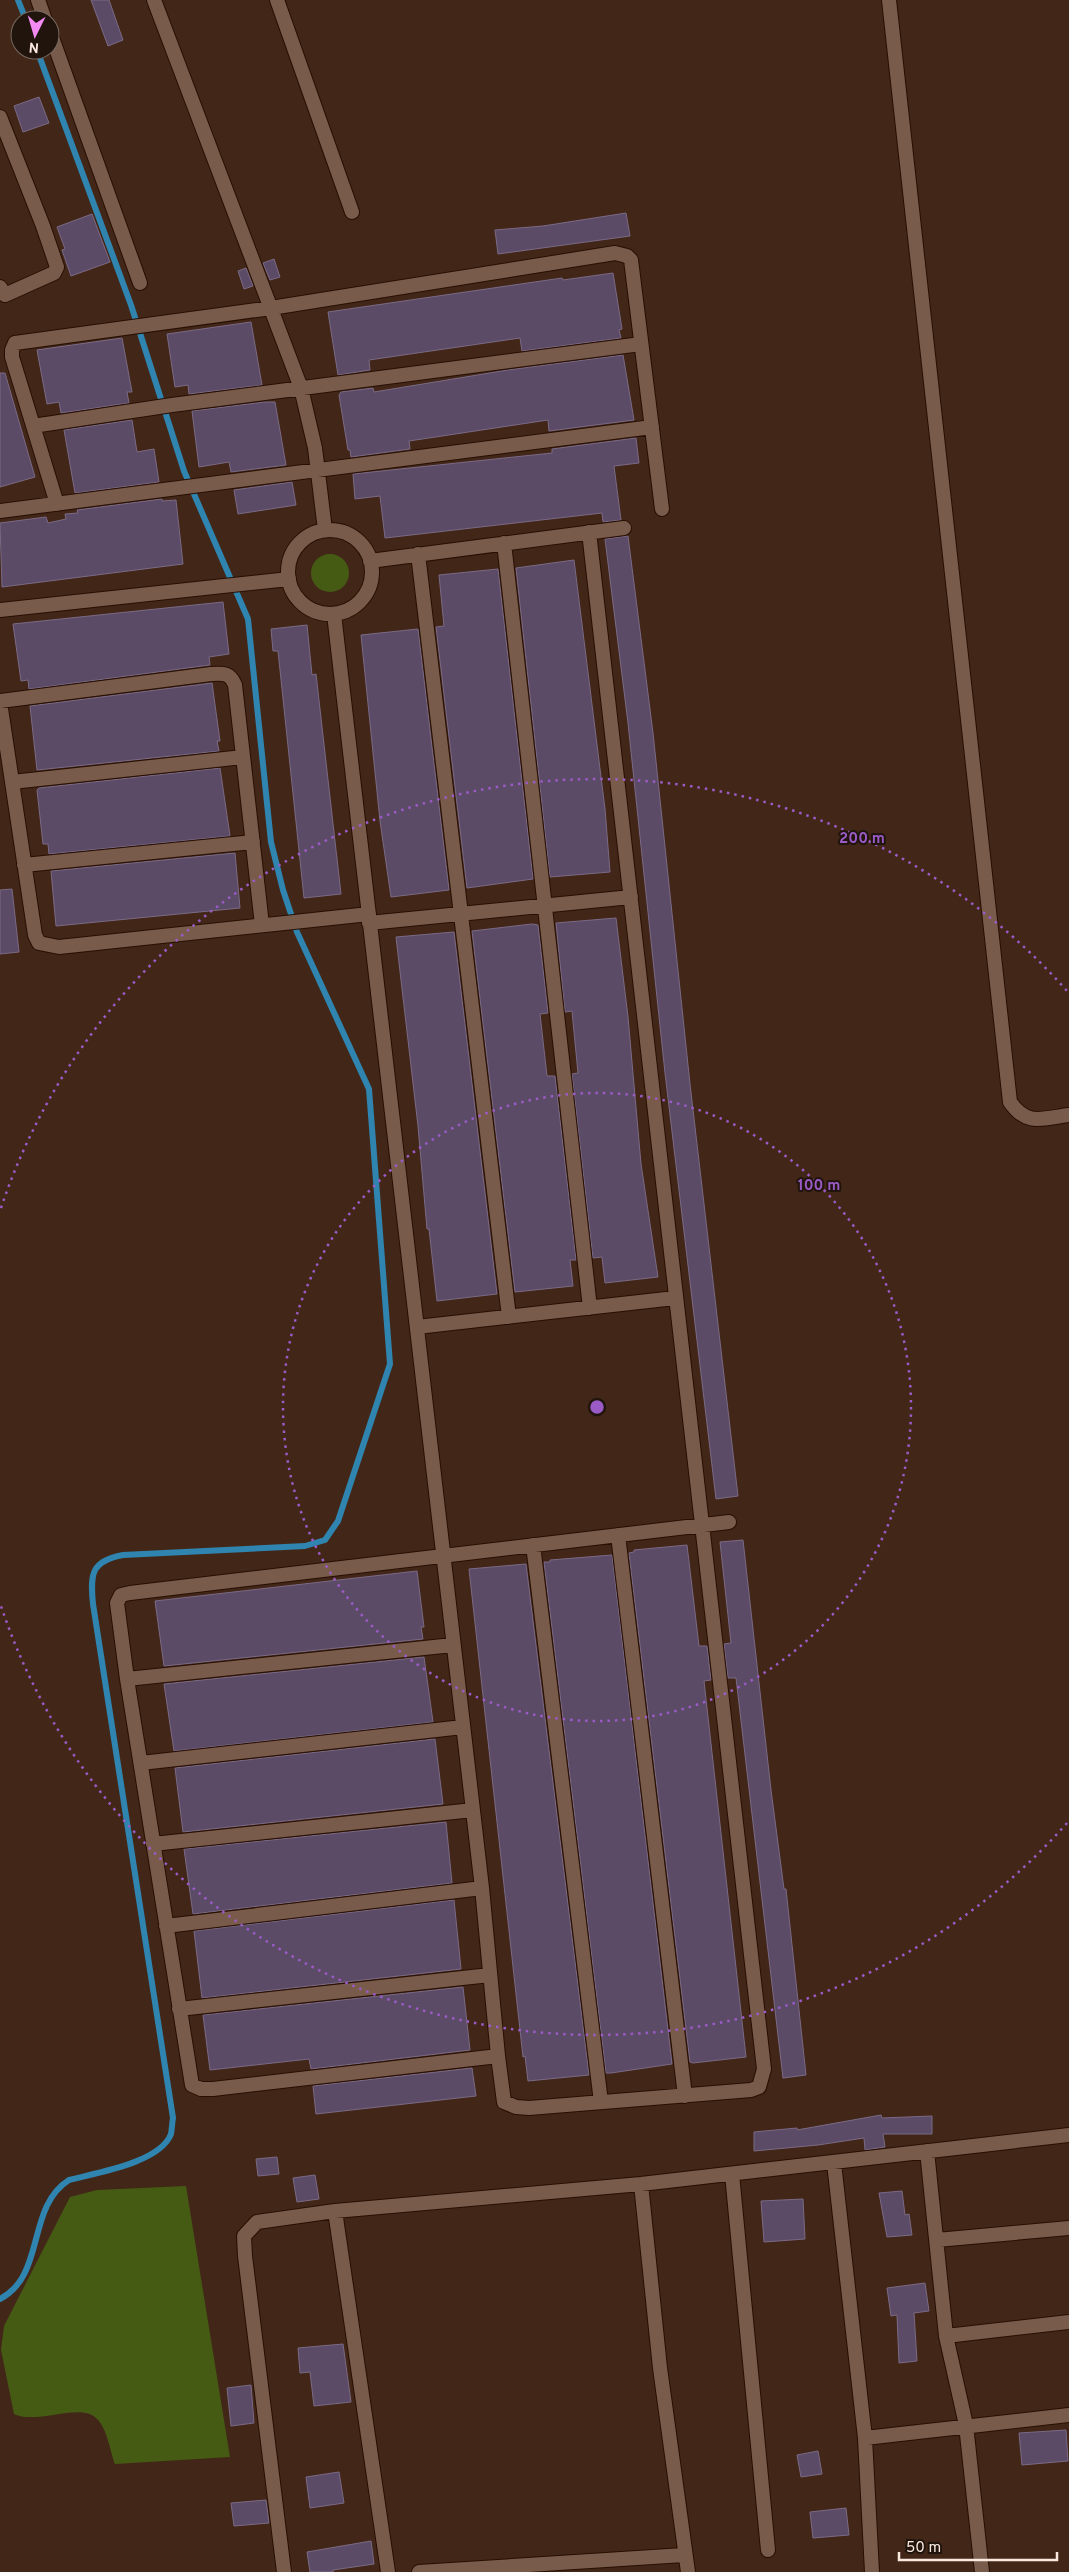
<svg xmlns="http://www.w3.org/2000/svg" width="1069" height="2572" viewBox="0 0 1069 2572" font-family="Overpass,sans-serif">
<style>
.green{fill:#455b14}
.lines{fill:none;stroke-linecap:round;stroke-linejoin:round}
.stream{stroke:#2f85af;stroke-width:6}
.building{fill:#5b4b66;stroke:#7b6a86}
.minor-casing{stroke:#270f03;stroke-width:16}
.minor{stroke:#795b4b;stroke-width:14}
.ring{fill:none;stroke:#9b5bc7;stroke-width:2.5;stroke-dasharray:2.5 5}
.centre{fill:#9b5bc7;stroke:#20140d;stroke-width:2.5}
.ring-label{font-size:15px;text-anchor:middle;font-weight:bold;fill:#9b5bc7;stroke:#20140d;stroke-width:4;stroke-linejoin:round;paint-order:stroke}
</style>
<rect width="100%" height="100%" fill="#422718"/>
<path class="green" d="M311 573a19 19 0 1 1 38 0a19 19 0 1 1-38 0Z
M186,2186L230,2457L115,2464C110,2451 107,2427 96,2418C80,2402 37,2425 14,2414L1,2350L4,2326L70,2197L97,2190Z"/>
<g class="lines">
<path class="stream" d="M18,0L26,20
M0,2299C46,2275 26,2207 69,2180C95,2173 160,2163 171,2134C172,2129 172,2123 173,2118L93,1604C90,1574 91,1561 123,1555L305,1546L325,1540L338,1521L390,1364L369,1089L297,932L283,890L271,842L248,619L184,471L131,305L37,50"/>
</g>
<path class="building" d="M91,0H109L123,40L108,46Z
M39,97L49,123L23,132L14,106Z
M626,213L630,236L498,254L495,230L543,226Z
M92,214L110,262L71,276L62,250L65,249L57,227Z
M274,259L280,277L270,280L263,263Z
M246,268L253,286L244,289L238,271Z
M613,273L622,329L619,330L621,338L522,351L520,338L369,360L370,370L338,375L328,312L562,278L563,280Z
M251,322L262,385L189,394L188,385L175,387L167,334Z
M122,338L132,392H127L129,403L61,413L59,402L47,404L37,350Z
M623,355L634,420L549,431L548,420L409,441L410,449L351,457L350,450H348L339,395L341,392L373,388L374,392L508,370Z
M0,373H5L35,477L0,487Z
M265,402H275L286,465L231,472L229,462L199,467L192,411Z
M132,420L137,452L154,449L159,482L75,493L64,430Z
M636,438L639,463L614,466L621,520L603,522L602,513L385,538L380,496L355,499L353,474L552,453V449Z
M292,482L296,505L238,514L234,490Z
M162,499V501L176,500L183,564L2,587L0,523L46,517L48,523L66,519L65,514L78,513L77,510Z
M628,536L653,733L690,1084L738,1496L716,1499L665,1073L628,723L605,539Z
M574,560L605,809L610,872L550,877L516,568Z
M498,569L533,879L467,888L436,627L444,626L439,575Z
M223,602L229,654L209,657L210,665L29,689L28,680L21,681L13,624Z
M307,625L312,675L316,674L341,894L304,898L278,651H273L271,629Z
M418,629L449,890L391,897L380,821L361,635Z
M212,683L220,741H217L219,751L37,770L30,706Z
M220,768L230,836L49,854L48,844H43L37,790L39,788Z
M235,853L240,908L56,926L51,871Z
M12,889L19,952L0,954V890Z
M616,918L628,1017L641,1164L658,1277L605,1283L602,1257L593,1258L572,1074L578,1073L572,1011L565,1012L556,923Z
M532,924L538,925L548,1013L540,1014L547,1076H555L576,1260H570L573,1286L515,1292L472,931Z
M454,932L497,1294L437,1301L429,1229H427L418,1126L396,937Z
M743,1540L771,1790L784,1889H786L806,2075L783,2078L736,1678H728L724,1644L731,1643L720,1542Z
M687,1545L699,1646H707L711,1680L704,1681L746,2057L693,2063L690,2062L629,1553L634,1552V1550Z
M612,1555L672,2064L611,2073H606L544,1562H550V1560Z
M526,1564L589,2075L528,2081L525,2056L523,2057L469,1569Z
M417,1571L424,1627H421L423,1639L164,1666L155,1601Z
M424,1657L433,1722L174,1751L164,1684Z
M435,1739L443,1804L183,1832L175,1768Z
M446,1822L452,1883L193,1914L184,1849Z
M454,1900L461,1969L202,1998L194,1931Z
M463,1987L470,2050L311,2069L309,2059L210,2070L203,2015Z
M472,2068L476,2096L316,2114L313,2086Z
M881,2115L882,2118L932,2116V2134H883L885,2147L865,2150L864,2138L818,2145L754,2151V2132L797,2128V2130Z
M277,2157L279,2174L258,2176L256,2159Z
M315,2175L319,2199L297,2202L293,2178Z
M902,2191L905,2215L909,2214L912,2235L887,2237L879,2193Z
M803,2199L805,2239L764,2242L761,2201Z
M925,2283L929,2311L914,2313L917,2361L899,2363L897,2315L891,2316L887,2288Z
M343,2344L351,2402L314,2406L310,2372L300,2373L298,2348Z
M251,2385L254,2423L231,2426L227,2388Z
M1066,2430L1068,2461L1022,2465L1019,2433Z
M818,2451L822,2474L801,2477L797,2455Z
M339,2472L344,2503L310,2508L306,2477Z
M266,2500L269,2523L234,2526L231,2503Z
M846,2508L849,2535L813,2538L810,2512Z
M371,2541L374,2564L333,2570V2572H310L307,2552Z"/>
<g class="lines">
<defs>
<path id="minor" d="M38,0L45,20
M154,0L301,388L315,448L325,530
M277,0L352,212
M889,0L1010,1102C1027,1127 1043,1118 1069,1115
M50,32L140,283
M0,117L43,226L57,267L54,273L5,295L0,287
M33,426L172,405L641,344
M57,504L12,357V350L15,343L271,308L615,253L627,256L631,260L662,509
M0,511L652,427
M288 572a42 42 0 1 1 84 0a42 42 0 1 1-84 0Z
M504,543L590,1308
M418,554L509,1317
M370,561L624,528
M0,610L289,579
M334,614L482,1888L498,2056L504,2102L516,2107L529,2108L751,2090L759,2087L764,2069L589,532
M0,701L211,674C224,673 230,673 235,685L262,925
M0,702L35,935L39,943L59,947L369,914
M12,782L243,757
M24,865L253,842
M369,923L631,897
M417,1327L675,1298
M618,1535L685,2096
M533,1545L601,2102
M127,1679L453,1645
M141,1763L463,1727
M153,1844L473,1810
M166,1926L482,1888
M179,2009L490,1975
M498,2056L213,2089H201L192,2085L127,1679L117,1603L121,1595L130,1593L729,1522
M927,2151L946,2336L966,2425L982,2572
M834,2163L865,2438L872,2572
M732,2174L768,2550
M641,2184L660,2368L688,2572
M335,2211L388,2572
M937,2240L1069,2228
M946,2336L1069,2322
M865,2438L1069,2415
M284,2572L245,2256L244,2236L257,2222L335,2211L641,2184L1069,2135
M419,2572L684,2555"/>
</defs>
<use href="#minor" class="minor-casing"/>
<use href="#minor" class="minor"/>
</g>
<g class="ring">
<circle cx="597" cy="1407" r="314"/>
<path d="M1067 1823A628 628 0 0 1 1 1606M1 1208A628 628 0 0 1 1067 991"/>
</g>
<circle cx="597" cy="1407" r="8" class="centre"/>
<g class="ring-label">
<text x="862" y="843">200 m</text>
<text x="819" y="1190">100 m</text>
</g>
<g transform="translate(35 35) rotate(185)"><circle r="24" fill="#20140d" stroke="#786961"/>
<path d="M0-4L9 19L0 12L-9 19Z" fill="#f28af2"/>
<text y="-8" font-size="14" font-weight="bold" text-anchor="middle" fill="#fbe9df">N</text>
</g>
<path d="M899 2552v8h158v-8" fill="none" stroke="#fbe9df" stroke-width="2.5"/>
<text x="906" y="2552" font-size="15" fill="#fbe9df" stroke="#20140d" stroke-width="4" paint-order="stroke">50 m</text>
</svg>
